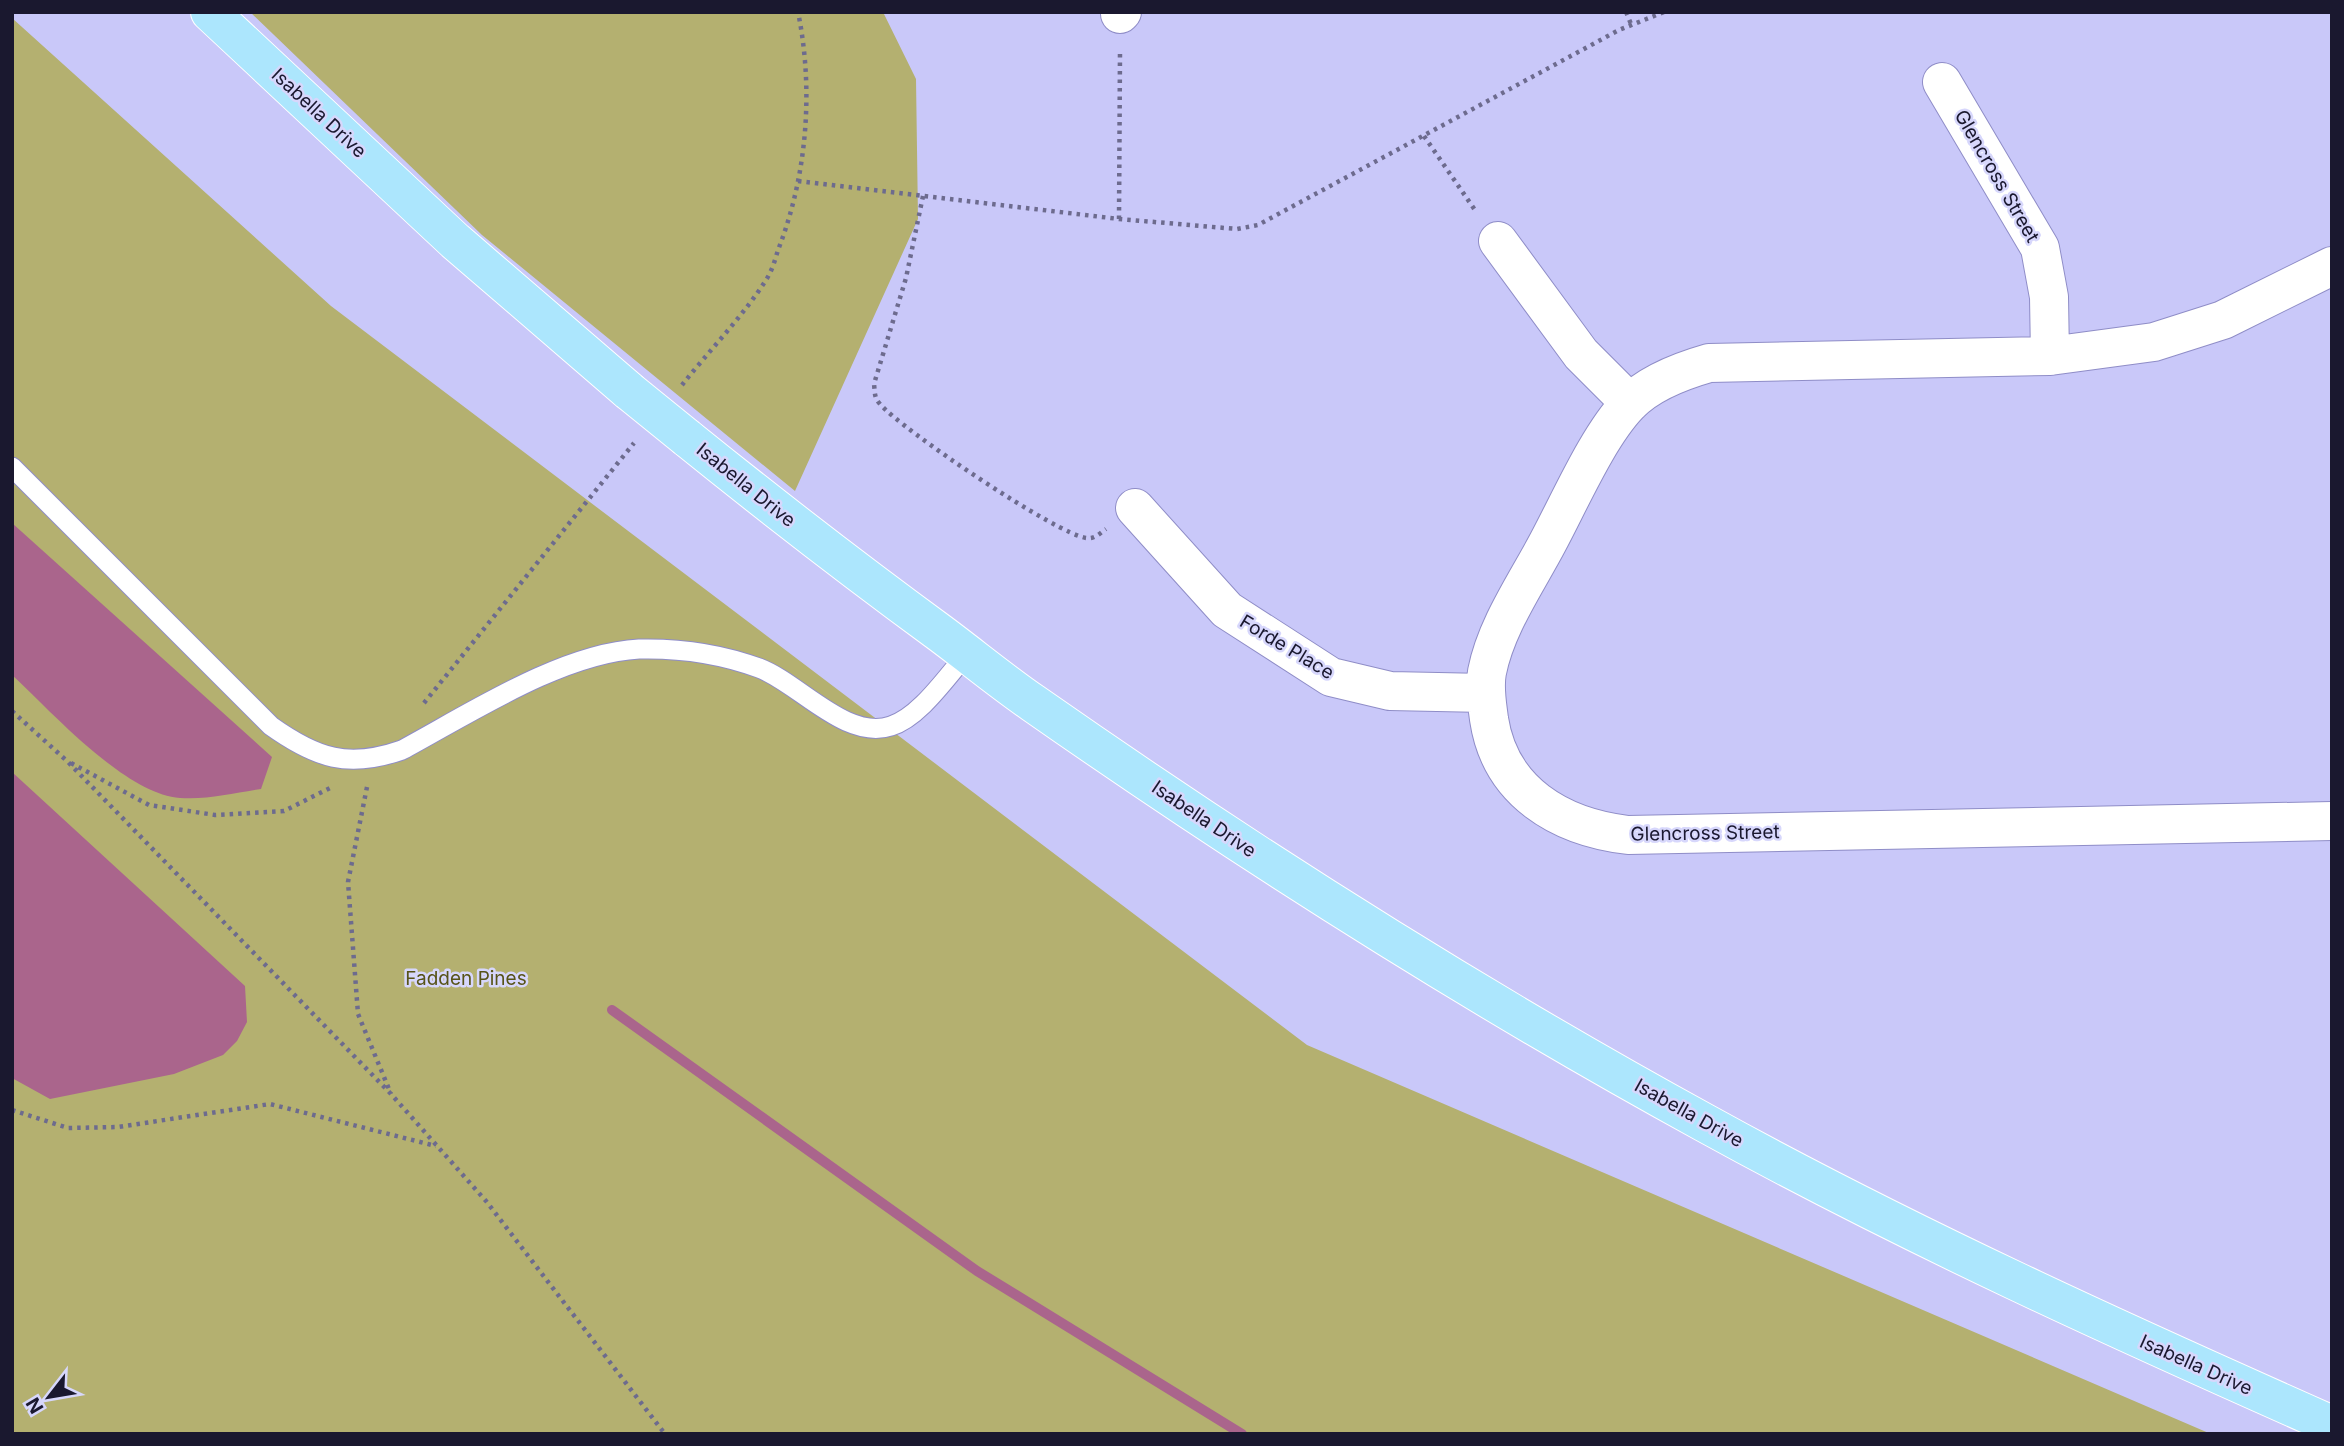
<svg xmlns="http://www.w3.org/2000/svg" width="2344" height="1446" viewBox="0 0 2344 1446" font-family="Inter,sans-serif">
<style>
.green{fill:#b4b070}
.water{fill:#aa658c}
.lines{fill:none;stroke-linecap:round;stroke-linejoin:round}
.stream{stroke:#aa658c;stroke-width:10}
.lane-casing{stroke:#8f8dc7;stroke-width:21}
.street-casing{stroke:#8f8dc7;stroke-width:40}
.primary-casing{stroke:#fff;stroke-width:40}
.path{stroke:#6d6b8e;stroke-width:4.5;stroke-dasharray:3.5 5;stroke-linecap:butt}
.lane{stroke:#fff;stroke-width:19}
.street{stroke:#fff;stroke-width:38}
.primary{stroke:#ace6fd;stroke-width:38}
.primary-bridge-casing{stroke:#fff;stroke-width:40;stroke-linecap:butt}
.primary-bridge{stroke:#ace6fd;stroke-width:38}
.labels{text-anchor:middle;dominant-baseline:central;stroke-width:5;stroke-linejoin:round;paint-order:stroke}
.street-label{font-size:19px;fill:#1a182f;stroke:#d7d7fc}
.park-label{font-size:19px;fill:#575318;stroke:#d7d7fc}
</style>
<rect width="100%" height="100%" fill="#c9c8f9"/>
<path class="green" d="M250,12H883L916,79L918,219L795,491L482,235Z
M12,18L331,306L1307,1045L2211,1434H12Z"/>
<path class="water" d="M12,523L272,757L261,789C234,793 207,800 180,798C125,794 52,712 12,675Z
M12,772L245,986L247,1022L237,1041L223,1055L174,1074L50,1099L12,1078Z"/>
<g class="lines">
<path class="stream" d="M612,1010L977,1271L1242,1434"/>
<defs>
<path id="lane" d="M12,467L271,726C316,758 348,769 402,750C469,714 562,653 639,649C680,648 721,654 759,668C799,683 846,741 891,726C920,717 947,676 967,654"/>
<path id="street" d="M1120,14L1122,12
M1942,82L2040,248L2049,297L2050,356
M1498,241L1581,354L1630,403
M2332,266L2223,320L2154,342L2050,356L1709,363C1681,371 1649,383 1629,404C1598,436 1570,501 1548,542C1527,582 1496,626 1487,672C1484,688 1487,703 1489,719C1500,792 1560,827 1628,835L2332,821
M1135,508L1227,610L1331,677L1390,691L1485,693"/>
<path id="primary" d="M210,12L455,241L629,391
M687,438C770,505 854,570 940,633C971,656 1001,681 1033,703C1249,854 1473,996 1705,1123C1908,1235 2120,1331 2332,1425"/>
</defs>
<use href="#lane" class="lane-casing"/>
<use href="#street" class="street-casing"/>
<use href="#primary" class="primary-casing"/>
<path class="path" d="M1626,12L1631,24
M1424,136L1477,213
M798,181L1119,219L1237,229L1258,225L1619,30L1664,12
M923,196L906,278L874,384C875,392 874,398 880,404C901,429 1059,536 1087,538C1095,539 1100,533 1106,529
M1119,219L1120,52
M682,385C708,352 744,315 766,280C772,271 775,260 778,250C807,176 814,90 798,12
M424,703L634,443
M12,711L67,761L391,1094L486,1201L665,1434
M71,763L149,805L215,815L284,811L332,787
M367,787L348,882L358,1014L391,1094
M12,1110L68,1128L118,1127L270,1104L436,1146"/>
<use href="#lane" class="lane"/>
<use href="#street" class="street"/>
<use href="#primary" class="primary"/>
<defs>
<path id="primary-bridge" d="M629,391L687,438"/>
</defs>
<use href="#primary-bridge" class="primary-bridge-casing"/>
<use href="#primary-bridge" class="primary-bridge"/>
</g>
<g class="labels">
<g class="street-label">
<text transform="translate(319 113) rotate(43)">Isabella Drive</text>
<text transform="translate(1997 176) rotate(60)">Glencross Street</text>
<text transform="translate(746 485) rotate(39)">Isabella Drive</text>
<text transform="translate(1287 647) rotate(31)">Forde Place</text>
<text transform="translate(1204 819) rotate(34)">Isabella Drive</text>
<text transform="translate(1705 833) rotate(-1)">Glencross Street</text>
<text transform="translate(1689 1113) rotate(29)">Isabella Drive</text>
<text transform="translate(2196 1365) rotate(24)">Isabella Drive</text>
</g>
<g class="park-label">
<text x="466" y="978">Fadden Pines</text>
</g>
</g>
<rect width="2344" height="1446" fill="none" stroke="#1a182f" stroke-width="28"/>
<g transform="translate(49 1397) rotate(239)" stroke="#d7d7fc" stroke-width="5" paint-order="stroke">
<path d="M0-5L12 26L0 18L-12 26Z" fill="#1a182f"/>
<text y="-10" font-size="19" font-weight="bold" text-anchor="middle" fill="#1a182f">N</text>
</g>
</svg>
